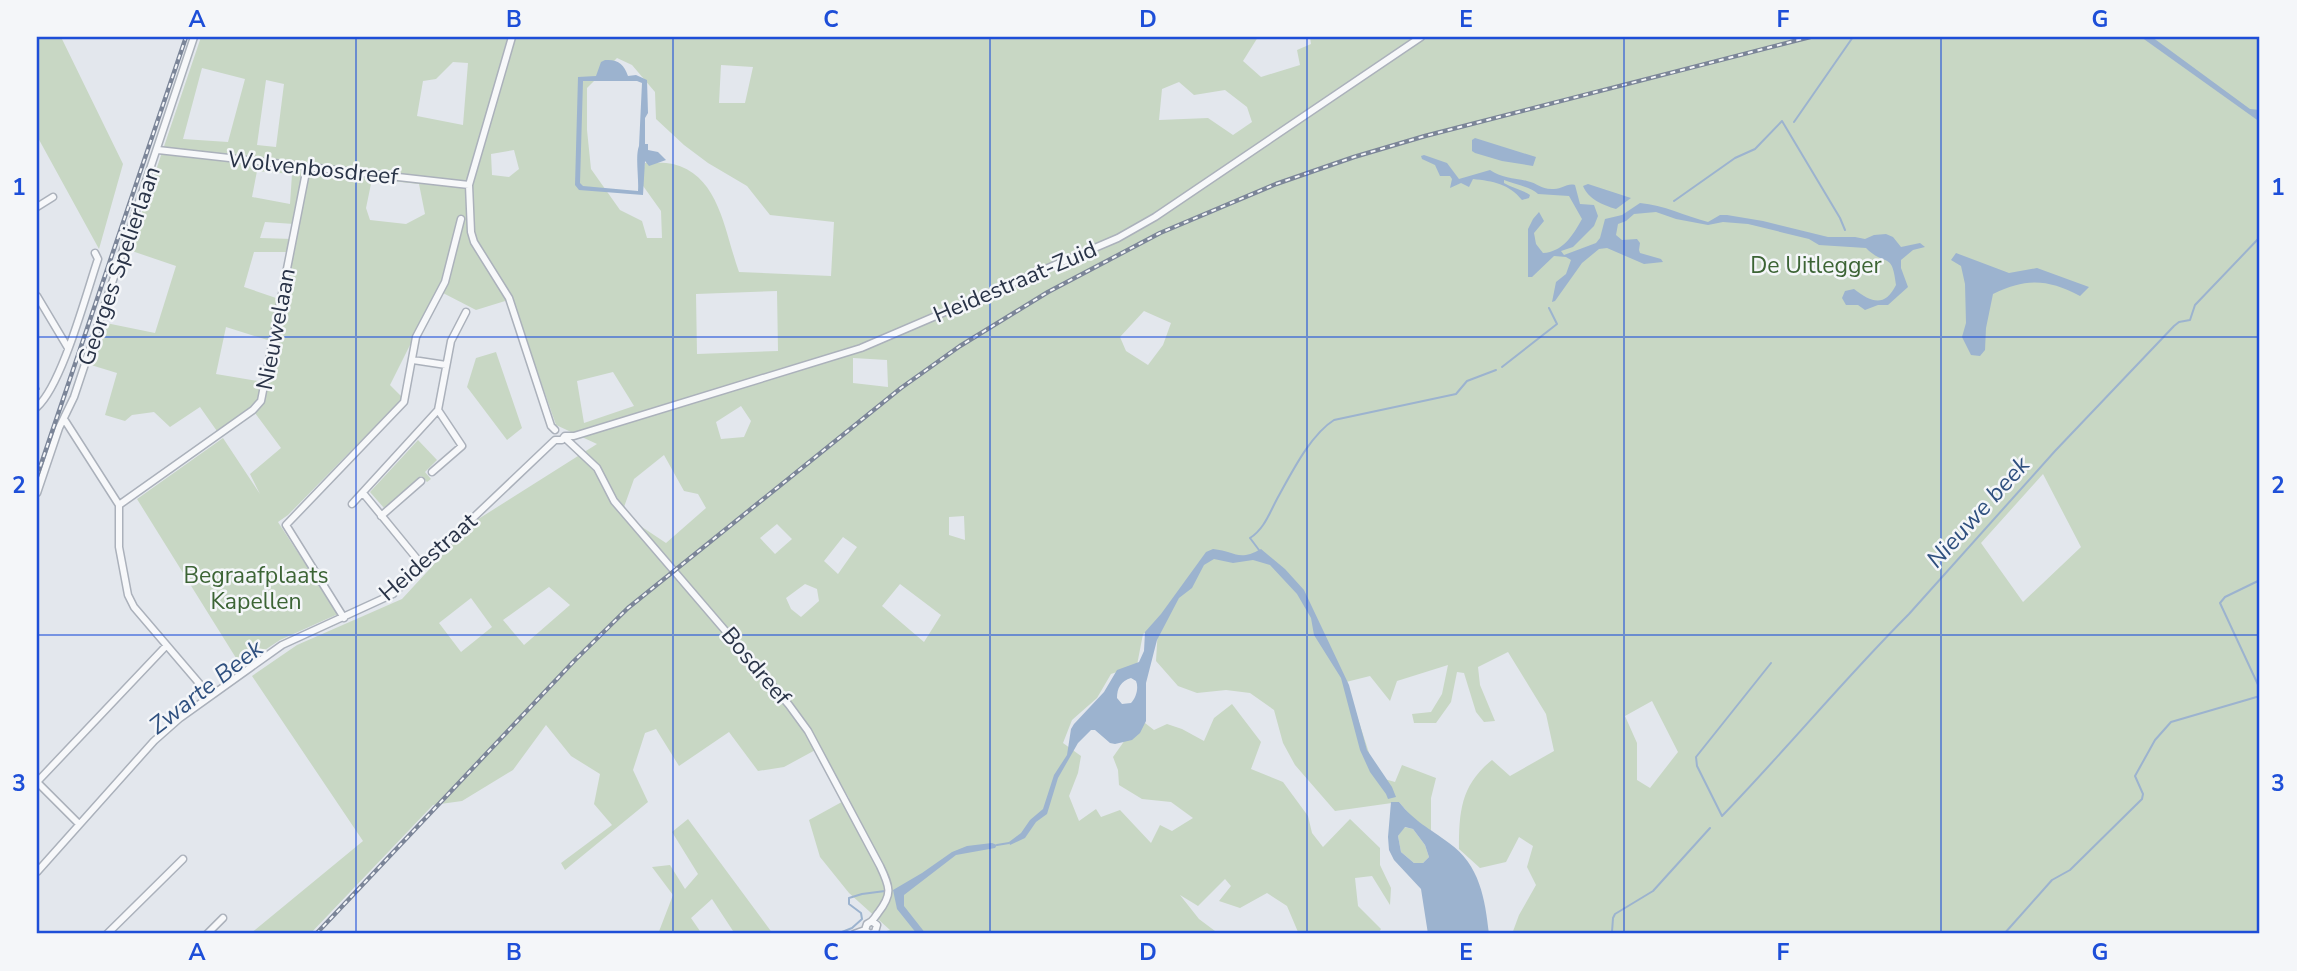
<svg xmlns="http://www.w3.org/2000/svg" width="2297" height="971" viewBox="0 0 2297 971" font-family="'Nunito Sans',sans-serif">
<style>
.green{fill:#c8d7c4;fill-rule:evenodd}
.water{fill:#9cb3cf;fill-rule:evenodd}
.lines{fill:none;stroke-linecap:round;stroke-linejoin:round}
.stream{stroke:#9cb3cf;stroke-width:2}
.minor-casing{stroke:#abb1bb;stroke-width:9}
.minor{stroke:#f7f8fa;stroke-width:6}
.rail-casing{stroke:#7b8598;stroke-width:4.5}
.rail{stroke:#f4f6f9;stroke-width:2;stroke-dasharray:5;stroke-linecap:butt}
.grid{fill:none;stroke:#1d4ed8;stroke-width:2;stroke-opacity:0.55}
.labels{text-anchor:middle;dominant-baseline:central;stroke-width:5;stroke-linejoin:round;paint-order:stroke}
.street-label{font-size:23px;fill:#293347;stroke:#f4f6f9}
.park-label{font-size:23px;fill:#3c6435;stroke:#f4f6f9}
.water-label{font-size:24px;font-style:italic;fill:#2f507f;stroke:#f4f6f9}
.neatline{fill:none;stroke:#1d4ed8;stroke-width:2.5}
.grid-label{font-size:23px;text-anchor:middle;font-weight:bold;fill:#1d4ed8}
</style>
<rect width="100%" height="100%" fill="#e3e7ed"/>
<path class="green" d="M37,37H61L123,164L99,249L37,136Z
M201,37H1258L1243,61L1261,77L1300,65L1297,50L1311,44L1310,37H2260V934H1512L1519,915L1536,885L1527,867L1533,846L1519,837L1506,862L1480,868L1459,849C1459,811 1461,785 1492,760L1510,776L1554,751L1546,714L1508,652L1478,667L1480,685L1495,721L1484,722L1476,712L1464,673L1457,672L1451,702L1436,723H1414L1412,714L1431,712L1442,694L1448,665L1397,681L1390,701L1370,676L1346,682L1370,756L1381,778L1395,782L1402,765L1436,778L1431,798V832L1416,822L1399,802L1335,811L1295,765L1283,743L1274,710L1250,693L1226,690L1197,693L1178,686L1156,661L1158,627L1143,634L1137,665L1111,674L1097,698L1072,720L1063,743L1081,756L1078,773L1069,796L1079,821L1096,809L1101,817L1120,810L1151,843L1160,825L1172,831L1193,818L1171,802L1142,799L1119,785L1118,770L1113,757L1125,740L1145,723L1154,730L1167,724L1182,729L1204,741L1214,718L1232,704L1261,742L1251,769L1283,782L1308,816L1312,833L1323,847L1350,819L1380,848V865L1391,888L1390,905L1372,876L1355,878L1358,906L1381,929L1378,934H1305L1298,932L1287,906L1267,893L1240,908L1219,901L1231,886L1225,879L1198,906L1180,895L1199,919L1219,934H877L890,930L849,893L820,857L809,820L849,798L819,748L784,767L758,771L729,732L679,766L656,729L645,733L633,770L648,802L565,870L561,863L612,825L594,804L600,774L571,756L546,725L513,770L462,801L433,805L310,934H250L363,841L252,676L297,645L402,599L472,523L597,444L556,425L512,299L476,310L443,293L451,274L446,273L390,385L403,398L288,515L278,522L338,614L280,640L241,666L137,499L223,438L260,494L250,474L281,448L255,413L219,434L200,407L170,427L154,412L132,415L125,421L105,415L117,373L91,365L106,323L155,333L176,266L129,250ZM617,58L632,65L655,92L656,119L684,145L708,163L747,186L770,215L834,222L831,276L739,272C725,234 720,175 673,164C664,162 654,163 645,163L641,183L661,211L662,238H647L642,221L620,210L591,169L587,130V88ZM453,62L468,63L463,125L417,116L423,81L436,79ZM721,65L753,67L745,103H719ZM202,68L245,79L228,142L183,139ZM266,80L284,84L276,147L257,145ZM1179,82L1194,95L1225,90L1247,107L1252,122L1233,135L1208,118L1159,120L1162,89ZM514,150L519,169L509,177L492,175L491,154ZM257,171L292,174L290,204L252,197ZM372,179L419,184L425,214L406,224L370,220L366,208ZM265,222L294,224L293,239L260,238ZM254,252H289L279,299L244,287ZM777,291L778,351L697,354L696,294ZM1144,311L1171,323L1163,345L1148,365L1126,351L1120,337ZM226,327L274,342L264,382L216,374ZM853,358L887,360L888,387L853,383ZM613,372L634,406L584,423L577,381ZM741,406L751,421L744,437L721,439L716,422ZM664,455L684,491L698,494L706,508L666,543L639,525L624,507L634,479ZM2043,474L2081,547L2023,602L1981,543ZM964,516L965,540L949,535V517ZM777,524L792,539L775,554L760,538ZM843,537L857,547L838,574L824,561ZM805,584L817,589L819,601L801,617L791,609L786,598ZM900,584L941,615L924,642L882,606ZM549,587L570,605L524,645L503,620ZM471,598L492,627L461,652L439,623ZM1652,701L1678,752L1650,788L1637,780V743L1625,716Z
M496,352L522,428L507,440L467,387L476,358Z
M418,440L437,460L425,472L431,479L427,482L421,476L384,508L370,492Z
M688,819L773,934H735L712,899L691,918L702,934H658L673,895L652,867L670,865L685,889L698,874L672,832Z
M1404,827L1413,829L1425,845L1429,857L1423,863H1414L1401,852L1398,836Z"/>
<path class="water" d="M2141,37H2152L2250,109L2260,110V122Z
M605,60C618,59 624,64 628,76L636,75L647,80L648,113L645,118V144H648V150L658,152L666,160L649,166L645,161L643,195L579,190L575,185L578,77L596,76L601,62ZM583,81H637L642,83L639,146C635,156 639,177 638,191L583,186L580,183Z
M1475,138L1536,157L1533,166L1502,161L1475,153L1472,151V140Z
M1424,155L1447,163L1459,179L1490,170C1501,178 1514,178 1527,181C1538,183 1541,190 1554,189C1563,189 1566,183 1575,185L1580,204L1594,205L1598,216L1594,226L1573,247L1561,251L1564,255L1596,243L1600,238L1605,219L1622,215L1640,203C1664,205 1685,216 1708,222L1720,215H1727L1763,221L1828,237H1855L1865,239L1874,235L1886,234L1893,237L1901,247L1920,243L1925,247L1913,250L1901,260V268L1908,287L1888,305H1878L1865,310L1858,305H1846L1842,298L1845,291L1854,289C1872,303 1885,307 1896,285C1892,250 1886,268 1866,248L1819,245L1809,239L1748,224L1723,222L1708,225L1676,219L1656,212L1634,214L1626,221L1618,224L1616,235L1622,240L1637,239L1640,243L1639,250L1640,253L1661,259L1663,262L1644,264L1607,248L1599,249L1582,263L1555,301L1552,302L1556,282L1566,274L1571,260L1566,257L1554,256L1532,277H1528V229L1533,219L1539,212L1544,221L1534,233L1536,244L1543,253C1563,252 1573,235 1582,219L1569,196L1538,194C1531,187 1514,184 1504,180V183C1512,188 1523,190 1530,195L1529,198L1522,200C1509,184 1493,181 1473,179L1469,187L1461,183L1450,188L1452,179L1450,176H1440L1435,165L1422,159L1421,156Z
M1588,184L1631,198L1616,209C1603,205 1588,199 1583,186Z
M1956,253L2009,273L2037,268L2089,287L2080,296C2047,279 2027,278 1993,294L1986,328L1985,350L1980,356L1971,355L1962,337L1966,323L1965,284L1961,266L1951,260Z
M1213,549C1235,551 1238,562 1261,549L1285,569L1304,590L1349,685L1367,750L1392,787L1396,797L1388,799L1386,794L1370,772L1360,750L1341,678L1314,635L1311,618L1297,594L1270,565L1253,560L1233,563L1214,559L1204,565L1192,588L1179,598L1157,640L1146,683V721L1140,733L1132,740L1115,744L1110,743L1095,730H1091L1078,743L1058,778L1047,814L1036,822L1025,838L1010,845L1009,842L1021,833L1030,820L1043,809L1054,775L1067,755L1071,729L1074,724L1104,692L1117,670L1139,662L1144,651L1145,632L1161,614L1206,552ZM1131,678L1136,681C1139,688 1136,698 1131,703L1122,704L1117,698C1117,688 1121,681 1131,678Z
M1391,802H1399C1415,822 1429,828 1449,843C1480,865 1485,899 1489,934H1428L1421,889L1394,860L1389,850L1388,837ZM1405,827L1413,829L1425,845L1429,857L1423,863H1414L1401,852L1398,836Z
M992,843L997,845L995,848L956,855L904,895V906L926,934H917L897,909L893,890L922,873L952,852L967,846Z"/>
<g class="lines">
<path class="stream" d="M1794,122L1853,37
M1674,201L1735,158L1755,149L1782,121L1840,218L1845,230
M1502,367L1557,324L1549,308
M37,385L39,389
M1259,550L1250,538C1264,529 1269,514 1277,499C1291,474 1310,435 1334,420L1456,394L1467,381L1496,370
M2260,580L2225,597L2220,603L2260,689
M330,626L367,609
M1771,663L1696,757L1697,766L1722,816C1786,750 1844,679 1909,614L2055,451L2174,326L2179,322L2190,320L2195,305L2260,237
M145,755L158,741
M997,845L1009,843
M1612,932L1613,918L1615,914L1653,891L1710,828
M837,934L852,928L862,919L861,913L849,904V898L862,894L885,891
M2004,934L2052,880L2070,870L2142,799L2143,794L2135,776L2155,740L2171,722L2260,696"/>
<defs>
<path id="minor" d="M512,37L469,185L471,232L474,242L509,298L551,426L555,430
M158,150L469,185
M37,207L53,197
M37,296L68,348
M413,360L446,365
M37,407C62,385 86,294 98,259L95,253
M64,419L119,505V547L128,595L134,607L210,696
M565,436H574L861,348L1118,238L1155,217L1421,37
M564,437L597,468L614,501L789,705L808,731L880,866C890,887 893,894 878,913C873,919 874,921 867,924L865,930L854,934
M432,472L462,446L438,410
M37,493L59,428L74,397L194,37
M363,493L422,565
M352,504L438,410L451,341L466,312
M119,505L253,410L261,401L307,167
M381,516L421,481
M344,618L286,525L404,402L416,337L445,282L461,219
M37,782L166,646
M37,782L79,824
M37,872L154,741L180,718L282,645L393,594L555,440H562L564,437
M865,930L870,934L875,932L877,925L873,922
M107,934L183,859
M207,934L223,918"/>
</defs>
<use href="#minor" class="minor-casing"/>
<use href="#minor" class="minor"/>
<defs>
<path id="rail" d="M37,476L186,37
M316,934L574,661L628,608L901,388L960,346L1048,292L1160,233L1276,184L1354,157L1425,136L1810,37"/>
</defs>
<use href="#rail" class="rail-casing"/>
<use href="#rail" class="rail"/>
</g>
<path class="grid" d="M356,37V934M673,37V934M990,37V934M1307,37V934M1624,37V934M1941,37V934M37,337H2260M37,635H2260"/>
<g class="labels">
<g class="street-label">
<text transform="translate(313 168) rotate(6)">Wolvenbosdreef</text>
<text transform="translate(119 266) rotate(-71)">Georges Spelierlaan</text>
<text transform="translate(1015 282) rotate(-23)">Heidestraat-Zuid</text>
<text transform="translate(276 329) rotate(-79)">Nieuwelaan</text>
<text transform="translate(428 557) rotate(-41)">Heidestraat</text>
<text transform="translate(756 666) rotate(50)">Bosdreef</text>
</g>
<g class="park-label">
<text x="1816" y="265">De Uitlegger</text>
<text x="256" y="575">Begraafplaats<tspan x="256" dy="26">Kapellen</tspan></text>
</g>
<g class="water-label">
<text transform="translate(1978 512) rotate(-48)">Nieuwe beek</text>
<text transform="translate(206 687) rotate(-38)">Zwarte Beek</text>
</g>
</g>
<rect width="2297" height="971" fill="none" stroke="#f4f6f9" stroke-width="77"/>
<rect x="38" y="38" width="2220" height="894" class="neatline"/>
<g class="grid-label">
<text x="197" y="27">A</text>
<text x="514" y="27">B</text>
<text x="831" y="27">C</text>
<text x="1148" y="27">D</text>
<text x="1466" y="27">E</text>
<text x="1783" y="27">F</text>
<text x="2100" y="27">G</text>
<text x="19" y="195">1</text>
<text x="2278" y="195">1</text>
<text x="19" y="493">2</text>
<text x="2278" y="493">2</text>
<text x="19" y="791">3</text>
<text x="2278" y="791">3</text>
<text x="197" y="960">A</text>
<text x="514" y="960">B</text>
<text x="831" y="960">C</text>
<text x="1148" y="960">D</text>
<text x="1466" y="960">E</text>
<text x="1783" y="960">F</text>
<text x="2100" y="960">G</text>
</g>
</svg>
